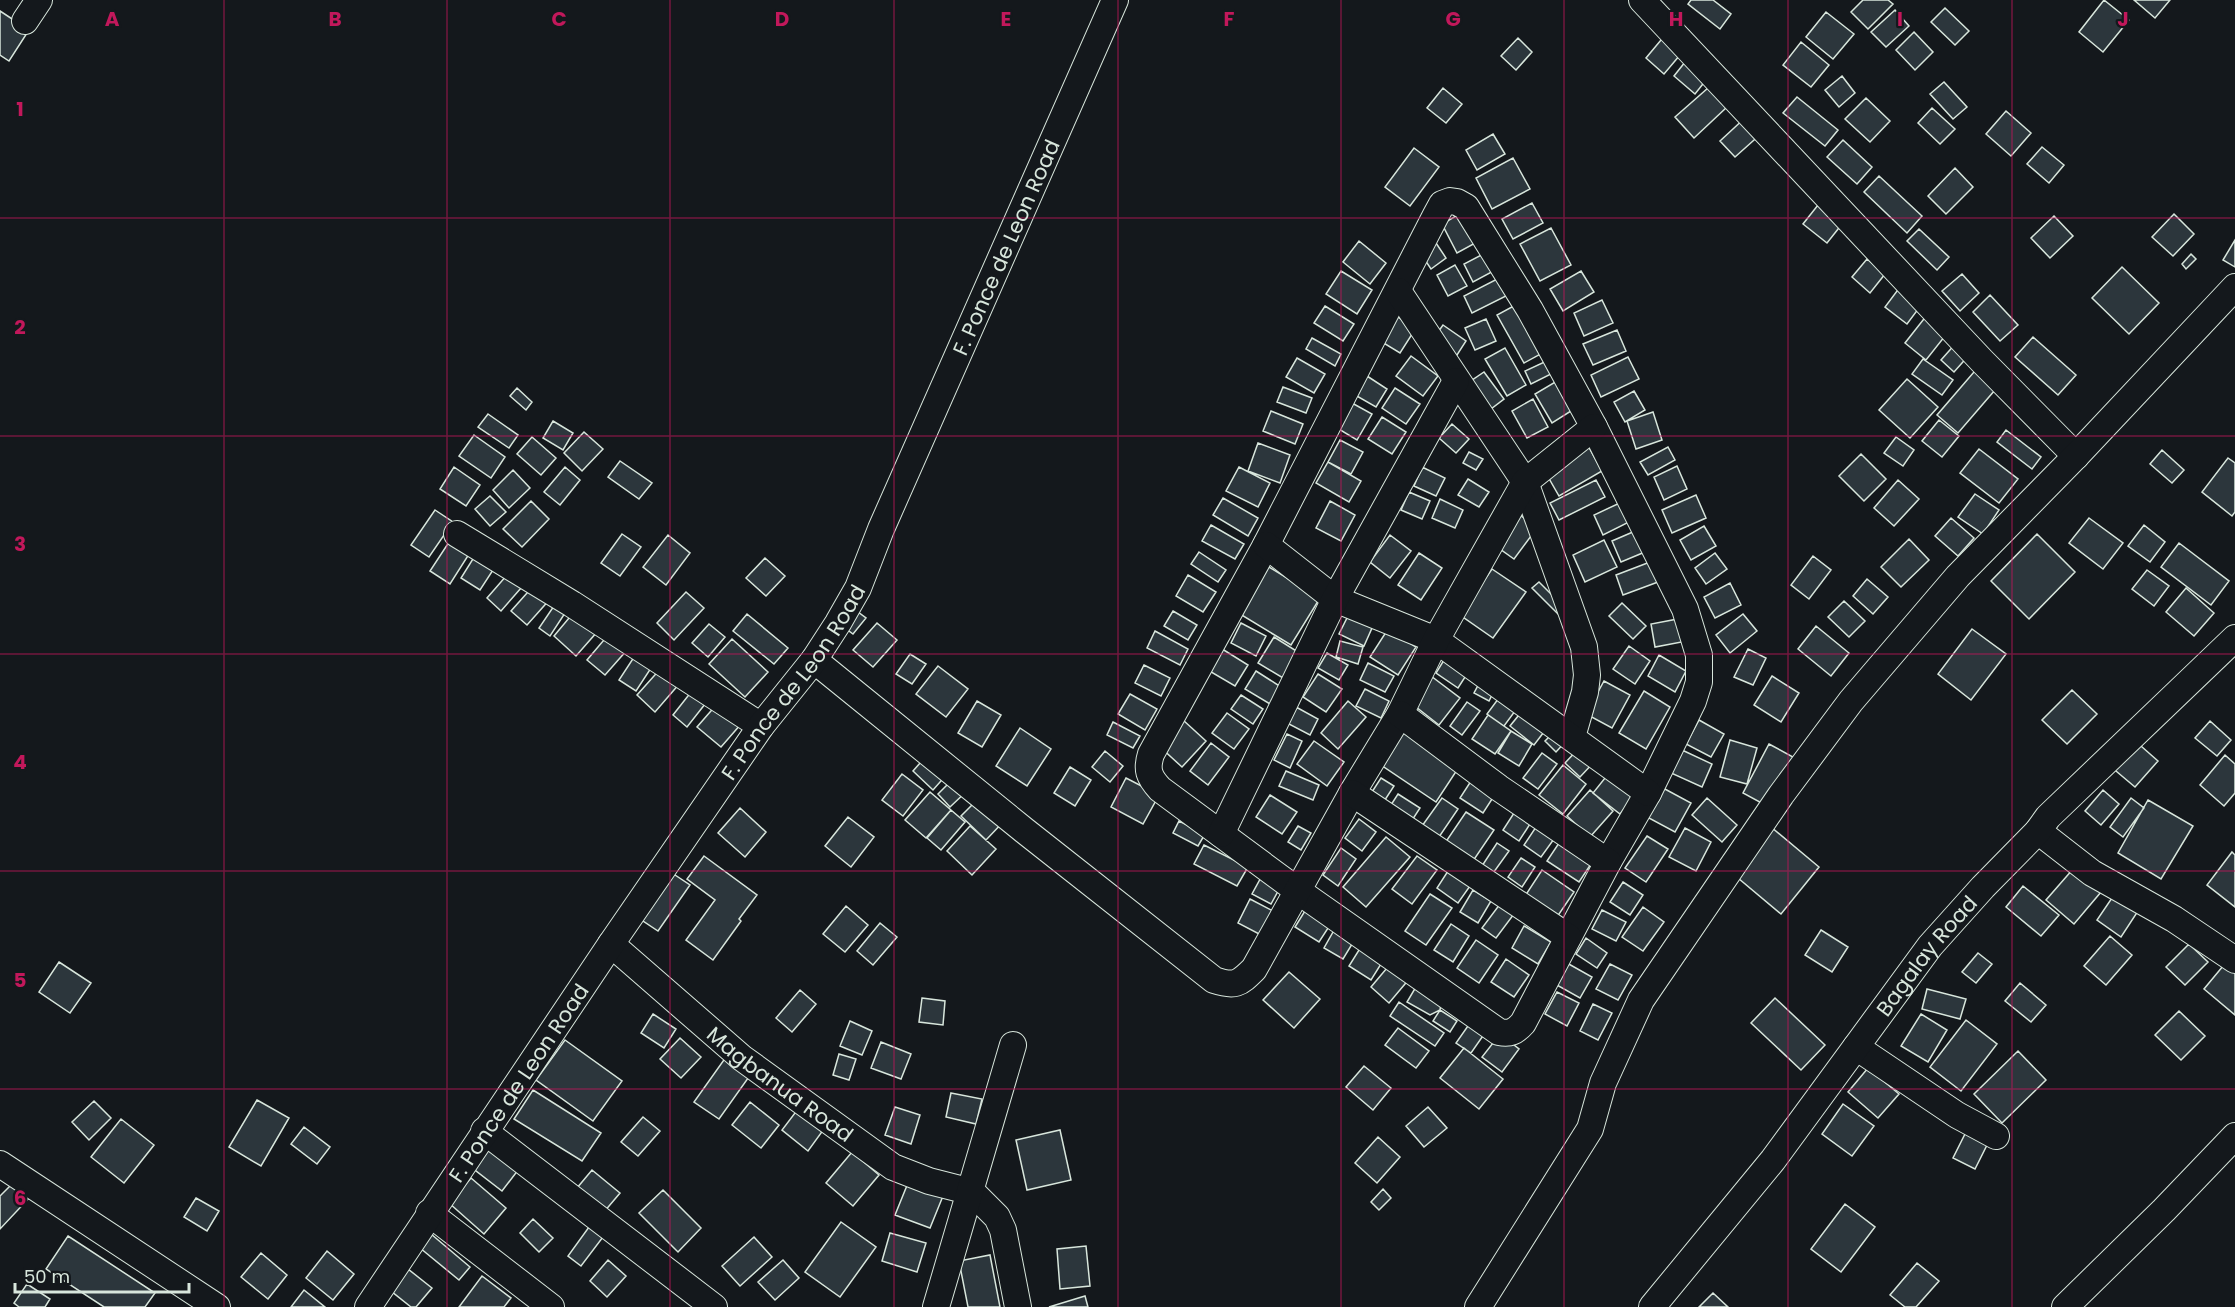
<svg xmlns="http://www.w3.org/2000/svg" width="2235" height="1307" viewBox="0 0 2235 1307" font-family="Poppins,sans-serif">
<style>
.building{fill:#2c363c;stroke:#d8e6dc;stroke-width:1.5}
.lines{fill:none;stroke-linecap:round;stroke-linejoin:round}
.minor-casing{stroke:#d8e6dc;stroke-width:28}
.minor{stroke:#14181c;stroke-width:26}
.grid{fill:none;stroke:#c2185b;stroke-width:1.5;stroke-opacity:0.55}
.labels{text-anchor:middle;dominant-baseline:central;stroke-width:4.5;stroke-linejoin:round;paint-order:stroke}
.street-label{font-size:21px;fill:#d8e6dc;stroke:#14181c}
.grid-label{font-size:20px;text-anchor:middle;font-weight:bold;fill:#c2185b;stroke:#14181c;stroke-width:4.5;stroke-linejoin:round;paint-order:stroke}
</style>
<rect width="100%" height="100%" fill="#14181c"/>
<path class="building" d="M1691,0H1713L1731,14L1720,29L1688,4Z
M1863,0H1888L1893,4L1868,29L1851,12Z
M2104,0L2129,20L2103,52L2079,32Z
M2134,0H2170L2155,18Z
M1945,8L1969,31L1955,45L1931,22Z
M1895,10L1909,26L1886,47L1871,32Z
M0,11L29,30L9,61L0,55Z
M1826,12L1854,34L1833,59L1806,37Z
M1914,32L1933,52L1915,70L1896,50Z
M1666,34L1685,49L1664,74L1646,58Z
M1518,38L1532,52L1516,70L1501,56Z
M1801,42L1829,65L1811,87L1783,65Z
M1689,57L1710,75L1695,94L1674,76Z
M1842,76L1855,93L1839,107L1825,90Z
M1944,82L1967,107L1953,119L1930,94Z
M1443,88L1462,104L1446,123L1427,108Z
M1708,88L1727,107L1694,138L1675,117Z
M1797,97L1838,130L1825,146L1783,113Z
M1866,98L1890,121L1870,142L1845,119Z
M1932,108L1955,129L1940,144L1918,123Z
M2006,111L2031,133L2011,156L1986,134Z
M1747,116L1763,132L1735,157L1720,141Z
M1493,134L1505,154L1477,170L1466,150Z
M1843,140L1872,167L1857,184L1827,157Z
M2042,147L2064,165L2049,183L2027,164Z
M1414,148L1439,167L1410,206L1385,187Z
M1513,158L1530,189L1492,209L1476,178Z
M1955,168L1973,187L1946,214L1928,196Z
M1879,176L1922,216L1907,233L1864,192Z
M1532,203L1543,223L1513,239L1502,219Z
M1818,205L1842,224L1827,243L1803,224Z
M1463,212L1479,241L1457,253L1442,224Z
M2174,214L2194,234L2173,256L2152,237Z
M2054,216L2073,236L2050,258L2031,238Z
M1551,228L1571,265L1540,281L1520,244Z
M1919,229L1949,257L1937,270L1907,241Z
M1434,240L1446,258L1431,269L1419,251Z
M2235,240V267L2223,260Z
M1359,241L1386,263L1370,284L1343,262Z
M1491,250L1501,267L1473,282L1464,264Z
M2191,254L2196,259L2186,269L2182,264Z
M1867,259L1885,274L1870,293L1852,277Z
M1455,265L1467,286L1448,296L1437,275Z
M2122,267L2159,303L2129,334L2092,298Z
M1341,271L1372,290L1357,314L1326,294Z
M1581,271L1594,292L1563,311L1550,289Z
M1962,274L1979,293L1960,311L1942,291Z
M1505,275L1514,292L1472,313L1464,296Z
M1900,287L1922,304L1907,324L1885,307Z
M1990,295L2018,325L2000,341L1973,312Z
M1602,300L1613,323L1584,336L1574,313Z
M1521,302L1548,350L1524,363L1497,315Z
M1325,306L1354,324L1343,341L1314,323Z
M1393,314L1416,328L1400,353L1377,339Z
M1927,315L1949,331L1926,360L1905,343Z
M1486,319L1496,341L1475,350L1465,328Z
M1443,325L1466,341L1457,355L1433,339Z
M1617,330L1626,351L1593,365L1583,344Z
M2033,337L2076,375L2058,395L2015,357Z
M1312,338L1341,354L1335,366L1306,349Z
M1957,342L1970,354L1954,372L1941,360Z
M1505,348L1526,385L1507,396L1485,359Z
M1411,356L1438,376L1423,396L1396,376Z
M1628,357L1639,379L1601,397L1591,375Z
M1297,358L1325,374L1314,393L1286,377Z
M1553,358L1559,370L1531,384L1525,371Z
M1923,359L1953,380L1942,395L1912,374Z
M1980,365L2001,383L1958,433L1937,415Z
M1484,372L1504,399L1483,415L1462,387Z
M1367,376L1387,389L1376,407L1355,395Z
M1562,378L1579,406L1552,423L1535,394Z
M1907,379L1938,407L1910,438L1879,410Z
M1283,387L1312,398L1306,413L1277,402Z
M517,388L532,402L526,410L510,396Z
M1395,388L1420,404L1406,424L1382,408Z
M1634,391L1645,410L1625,422L1614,402Z
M1533,399L1548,427L1527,438L1512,411Z
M1352,403L1372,414L1357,440L1337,428Z
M1271,411L1303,424L1295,444L1263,431Z
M1653,412L1662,440L1636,449L1627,421Z
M488,414L518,435L509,448L478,427Z
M1382,417L1406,432L1392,454L1368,439Z
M1939,420L1959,436L1942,457L1922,441Z
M553,421L573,433L563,450L543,438Z
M1452,424L1469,439L1456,453L1439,438Z
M2006,430L2041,457L2032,469L1997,442Z
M584,432L603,449L582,471L564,453Z
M474,435L505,457L491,478L459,456Z
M532,437L556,458L541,475L517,454Z
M1896,437L1914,450L1903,466L1884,453Z
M1340,440L1363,452L1351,474L1328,462Z
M1258,443L1290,455L1280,483L1248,471Z
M1587,444L1602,471L1559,496L1543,468Z
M1668,447L1675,460L1648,475L1640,462Z
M1979,449L2018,479L1999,503L1960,473Z
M2162,450L2184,470L2172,483L2150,464Z
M1469,452L1483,459L1476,470L1463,463Z
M1861,454L1886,479L1864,501L1839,476Z
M2228,458L2235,463V512L2232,516L2202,492Z
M620,461L652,483L639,499L608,477Z
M1328,462L1361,481L1349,502L1316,483Z
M1677,466L1687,489L1664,500L1654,477Z
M454,467L480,485L466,506L440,489Z
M565,467L580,480L560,505L544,492Z
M1239,467L1270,483L1258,507L1226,491Z
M1422,467L1445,478L1436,496L1414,486Z
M513,470L530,488L509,508L493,490Z
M1468,479L1489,492L1479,507L1458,495Z
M1596,480L1605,497L1559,520L1550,503Z
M1898,480L1919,499L1894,526L1874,508Z
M1409,492L1430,501L1422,519L1401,510Z
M1975,494L1999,510L1983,534L1958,517Z
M1696,495L1706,518L1672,533L1662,510Z
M490,496L506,512L490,526L475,509Z
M1223,498L1258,518L1248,536L1213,515Z
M1440,499L1463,510L1455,528L1432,518Z
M531,501L549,519L522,547L503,529Z
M1330,501L1355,515L1341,541L1316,528Z
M1624,501L1633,520L1603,535L1594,515Z
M435,510L453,522L429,557L411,545Z
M1516,512L1537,528L1514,559L1493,544Z
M1951,518L1974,538L1958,556L1935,536Z
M2089,518L2123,543L2103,569L2069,543Z
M1211,525L1244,544L1235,559L1202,541Z
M2144,525L2165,542L2150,562L2128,546Z
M1704,526L1716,546L1691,560L1680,540Z
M1642,528L1652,549L1621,562L1612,541Z
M622,534L641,547L620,576L601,563Z
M2037,534L2075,572L2029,619L1991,581Z
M668,535L690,553L666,585L643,567Z
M1390,535L1411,551L1390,578L1370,562Z
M451,539L471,551L450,584L430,571Z
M1909,539L1929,560L1901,587L1881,567Z
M1604,540L1617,567L1585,582L1573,555Z
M2179,543L2229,581L2211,605L2161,567Z
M1199,552L1226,570L1218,582L1191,564Z
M1419,553L1442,568L1421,600L1398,585Z
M1715,553L1727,569L1706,584L1695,568Z
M476,554L495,567L480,590L461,578Z
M1813,556L1831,570L1809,599L1791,585Z
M765,558L785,576L766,596L746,578Z
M1650,562L1658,582L1623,595L1616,575Z
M1264,564L1320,598L1291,645L1235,611Z
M1492,569L1526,592L1493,638L1460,615Z
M2147,570L2169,586L2154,606L2132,589Z
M507,575L521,588L501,611L487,598Z
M1188,575L1216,592L1203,612L1176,596Z
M1867,579L1888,597L1873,614L1853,596Z
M1539,582L1566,609L1560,616L1532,588Z
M1730,583L1741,605L1715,618L1704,597Z
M535,584L551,598L527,625L511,611Z
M2186,588L2214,613L2194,636L2166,612Z
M686,592L704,608L674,640L657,623Z
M558,600L569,607L550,636L539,628Z
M1844,601L1865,621L1849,637L1828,617Z
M1622,603L1646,626L1633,639L1609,616Z
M1352,608L1376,619L1364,646L1339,634Z
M854,609L866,618L853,634L841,625Z
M1173,611L1197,625L1188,640L1164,626Z
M574,612L597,632L576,656L554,636Z
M747,614L788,648L774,664L733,631Z
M1743,614L1757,631L1730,653L1716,635Z
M1683,618L1687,641L1655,647L1651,624Z
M877,623L897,640L873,667L853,650Z
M1241,623L1266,636L1256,656L1231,643Z
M709,624L725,637L708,657L692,643Z
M1816,626L1849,653L1831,676L1798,649Z
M1388,629L1416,647L1398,675L1370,657Z
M1972,629L2006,654L1971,700L1938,674Z
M1155,631L1188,649L1180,665L1147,648Z
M609,634L627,650L605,675L587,660Z
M1274,637L1298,652L1283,678L1258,663Z
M732,639L768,672L745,697L709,664Z
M1340,641L1363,647L1358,664L1336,657Z
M1629,646L1650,661L1635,684L1613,669Z
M1219,647L1248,665L1235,686L1206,669Z
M1748,649L1766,658L1753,685L1734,677Z
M638,651L655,662L636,691L619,680Z
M1327,653L1348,665L1339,680L1318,668Z
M910,654L926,664L912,684L896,674Z
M1659,655L1686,671L1675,692L1648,676Z
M1444,660L1467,674L1458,688L1436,673Z
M1368,663L1394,676L1385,692L1360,680Z
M1144,665L1170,678L1161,696L1135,683Z
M938,666L968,689L946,717L916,694Z
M662,667L680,683L655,712L637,695Z
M1256,671L1281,687L1270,704L1245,689Z
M1318,674L1342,689L1326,712L1303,697Z
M1431,676L1460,698L1439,725L1411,703Z
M1772,676L1799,693L1781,722L1754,705Z
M1482,678L1497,685L1489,701L1474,693Z
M1604,681L1630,695L1612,728L1586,714Z
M695,687L709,699L687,727L673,715Z
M1365,689L1389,701L1381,718L1356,706Z
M2072,690L2097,714L2067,744L2042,720Z
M1504,691L1521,703L1504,726L1487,714Z
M1644,691L1670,707L1646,749L1619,733Z
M1130,694L1157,709L1145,730L1118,714Z
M1241,695L1263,709L1253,724L1231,709Z
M977,701L1001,715L982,747L958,733Z
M1348,701L1366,717L1338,749L1321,733Z
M1467,702L1480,711L1462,735L1450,726Z
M717,704L741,724L721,747L697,727Z
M1527,705L1550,724L1534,745L1510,726Z
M1296,707L1318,719L1310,735L1287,723Z
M1227,713L1249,729L1234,749L1212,733Z
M1488,715L1511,731L1495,754L1472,739Z
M1183,720L1206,741L1182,767L1159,746Z
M1699,720L1724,734L1711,757L1686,744Z
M2210,721L2231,740L2217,756L2195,738Z
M1113,722L1140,736L1133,748L1107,735Z
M1020,728L1051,749L1027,786L996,766Z
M1557,729L1567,740L1556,752L1545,741Z
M1404,731L1459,767L1436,802L1381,765Z
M1511,731L1532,744L1519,766L1498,753Z
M1287,734L1302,741L1290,768L1274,760Z
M2133,739L2158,761L2135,787L2110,766Z
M1730,740L1757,748L1747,784L1720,777Z
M1314,741L1344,762L1327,786L1297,764Z
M1211,743L1229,757L1208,785L1190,771Z
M1769,744L1793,757L1767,806L1743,793Z
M1580,747L1595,761L1580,777L1565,763Z
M1682,750L1712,764L1702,787L1671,773Z
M1105,751L1123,766L1110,782L1092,767Z
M1542,753L1557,764L1538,789L1523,778Z
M928,754L948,773L933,790L913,771Z
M2225,755L2235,764V793L2224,806L2200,785Z
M1563,765L1586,784L1563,814L1539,795Z
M1070,767L1091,780L1075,806L1054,793Z
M1613,768L1640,789L1620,814L1593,793Z
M1286,771L1319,785L1313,800L1279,786Z
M902,774L923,790L903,816L882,800Z
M956,776L969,789L950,807L938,794Z
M1126,778L1159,795L1143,824L1111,807Z
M1381,778L1394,786L1381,806L1368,798Z
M1471,781L1494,796L1483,813L1460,798Z
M1663,788L1691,803L1675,832L1647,817Z
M1590,790L1613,811L1590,837L1567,816Z
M2103,790L2119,804L2101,825L2085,811Z
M930,792L951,810L926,838L905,820Z
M1398,794L1420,808L1409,825L1387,811Z
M1270,795L1297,812L1282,834L1256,817Z
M981,796L1005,820L986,840L961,816Z
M1442,798L1458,809L1439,837L1422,826Z
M1707,798L1737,825L1722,842L1692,815Z
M2131,798L2144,808L2123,837L2110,827Z
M2148,800L2193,826L2161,879L2118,853Z
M740,808L766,832L745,857L718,833Z
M951,810L965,822L941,850L927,838Z
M1466,812L1494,830L1473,861L1445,843Z
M1514,813L1530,824L1519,841L1503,830Z
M848,817L874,837L851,867L825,846Z
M1359,819L1376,832L1362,851L1345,838Z
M1179,821L1205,834L1198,846L1173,833Z
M970,826L996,849L972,875L947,851Z
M1298,826L1311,833L1301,850L1288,842Z
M1536,827L1554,839L1541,857L1524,845Z
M1771,827L1819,867L1781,914L1732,873Z
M1685,828L1711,842L1696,871L1669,857Z
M1647,836L1668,849L1646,882L1625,868Z
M1386,837L1410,857L1366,907L1343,887Z
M1563,837L1595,858L1579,882L1547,861Z
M1497,843L1509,851L1491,876L1480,869Z
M1204,845L1248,867L1237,886L1194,864Z
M1341,848L1356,859L1338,886L1323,875Z
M2232,852L2235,855V907L2207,885Z
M704,856L757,895L739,919L741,921L713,960L686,940L715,900L687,879Z
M1417,856L1437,870L1412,904L1392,889Z
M1521,858L1535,867L1522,887L1508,877Z
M2073,869L2101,892L2074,924L2046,900Z
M1542,870L1574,892L1557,917L1525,896Z
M669,871L690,885L658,931L637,917Z
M1448,871L1470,886L1458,903L1437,888Z
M1264,872L1283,882L1271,904L1252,894Z
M1623,882L1643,895L1630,915L1610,902Z
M2023,886L2059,915L2041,936L2006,907Z
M1473,890L1491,901L1478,923L1460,912Z
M2116,892L2140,908L2121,937L2097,920Z
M1430,894L1452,908L1426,945L1405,931Z
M1250,899L1273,911L1261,935L1238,923Z
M1500,904L1514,914L1496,938L1482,928Z
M846,906L868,925L845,952L823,934Z
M1308,906L1332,922L1319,942L1295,927Z
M1643,907L1664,922L1643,951L1622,937Z
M1602,910L1626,922L1616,941L1592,929Z
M880,923L897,937L873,965L857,951Z
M1451,924L1469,936L1453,962L1434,950Z
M1337,925L1357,936L1343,959L1324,948Z
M1524,926L1551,942L1538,964L1512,948Z
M1821,930L1848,947L1832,972L1805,955Z
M2110,936L2132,955L2106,985L2084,966Z
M1586,938L1607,953L1597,968L1576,954Z
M1476,940L1498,955L1479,983L1457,968Z
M1364,942L1386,956L1371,980L1349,966Z
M2189,944L2208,962L2185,985L2166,967Z
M1978,953L1992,964L1976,983L1962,972Z
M1506,959L1529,975L1514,997L1491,982Z
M2228,960L2235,966V1015L2204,989Z
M59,962L91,983L70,1013L39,992Z
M1392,962L1410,978L1389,1003L1371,987Z
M1567,963L1592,977L1580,998L1555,984Z
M1610,964L1632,975L1618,1000L1596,989Z
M1289,972L1320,999L1294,1028L1263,1000Z
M1420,980L1443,993L1440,1010L1430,1015L1407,1002Z
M2020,983L2046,1005L2031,1022L2005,1001Z
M1927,989L1966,999L1960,1019L1922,1009Z
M800,990L816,1004L792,1032L776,1018Z
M1557,992L1579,1003L1567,1026L1545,1014Z
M922,998L945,1001L943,1025L919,1022Z
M1775,998L1825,1045L1801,1070L1751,1023Z
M1399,1002L1444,1033L1435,1046L1390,1016Z
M1593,1004L1612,1013L1598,1040L1580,1031Z
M1440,1010L1457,1021L1450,1032L1433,1021Z
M2179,1011L2205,1036L2181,1060L2155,1035Z
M653,1014L676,1029L664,1048L641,1033Z
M1921,1014L1947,1030L1928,1062L1901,1046Z
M1966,1020L1997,1044L1961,1091L1930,1067Z
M850,1021L872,1031L862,1055L840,1046Z
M1470,1023L1485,1033L1471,1053L1456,1043Z
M1398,1028L1429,1051L1416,1068L1385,1045Z
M1500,1034L1519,1049L1502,1072L1482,1057Z
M680,1038L701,1057L681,1078L660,1059Z
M565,1040L622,1081L593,1121L536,1080Z
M881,1042L911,1054L901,1079L871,1068Z
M1464,1048L1503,1079L1479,1109L1440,1078Z
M2018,1051L2046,1080L2002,1123L1974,1094Z
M839,1054L856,1059L849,1080L833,1075Z
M726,1057L751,1074L719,1119L694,1102Z
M1364,1066L1391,1088L1373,1110L1346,1087Z
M1868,1068L1899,1094L1878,1118L1848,1092Z
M533,1090L601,1133L582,1161L514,1119Z
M951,1093L982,1099L976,1124L946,1117Z
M257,1100L289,1118L261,1166L229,1147Z
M94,1101L111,1118L89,1140L72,1122Z
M750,1102L779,1125L761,1148L732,1125Z
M1843,1104L1874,1126L1852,1156L1822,1134Z
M895,1107L920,1115L911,1144L885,1135Z
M1428,1107L1447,1128L1424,1147L1406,1126Z
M798,1109L824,1129L808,1151L782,1130Z
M643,1117L660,1131L638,1156L621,1142Z
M121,1119L154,1145L124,1183L91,1157Z
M304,1127L330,1147L317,1164L291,1144Z
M1060,1130L1071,1180L1027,1190L1016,1140Z
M1967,1130L1989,1141L1975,1169L1953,1158Z
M1378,1137L1400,1157L1377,1183L1355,1163Z
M491,1141L522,1165L502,1191L471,1167Z
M852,1152L879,1175L853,1206L826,1183Z
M592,1170L620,1193L604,1212L577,1188Z
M471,1178L506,1208L484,1234L449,1203Z
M14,1182L30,1197L0,1229V1196Z
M908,1183L943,1196L930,1228L895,1215Z
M1383,1189L1391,1198L1379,1210L1371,1202Z
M663,1190L701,1228L678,1252L639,1213Z
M196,1198L219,1211L207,1231L184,1217Z
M1845,1204L1875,1227L1841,1272L1811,1249Z
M533,1219L553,1238L539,1252L520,1233Z
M841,1222L876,1247L840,1297L805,1272Z
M589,1227L603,1237L581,1266L568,1256Z
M890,1233L926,1243L917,1272L882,1261Z
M431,1234L470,1267L459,1280L420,1248Z
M68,1236L155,1293L145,1307H104L46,1269Z
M754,1237L772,1257L740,1286L722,1266Z
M1086,1246L1090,1286L1060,1289L1057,1249Z
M327,1251L354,1274L333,1300L306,1278Z
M261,1253L287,1275L268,1299L241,1277Z
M990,1255L1000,1307H968L959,1261Z
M608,1260L626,1276L607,1297L590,1281Z
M783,1260L799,1278L775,1300L758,1282Z
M1917,1263L1939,1281L1916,1307H1905L1890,1295Z
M408,1269L432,1288L416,1307H411L391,1291Z
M482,1276L511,1298L504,1307H459Z
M27,1284L50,1299L45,1307H19L14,1303Z
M304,1290L325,1307H291Z
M1713,1293L1728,1307H1699Z
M1085,1296L1088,1307H1049Z"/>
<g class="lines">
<defs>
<g id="minor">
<path d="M1642,0L1982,361L2076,456"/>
<path d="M25,21L39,0"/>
<path d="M1450,201L1457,202L1466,207L1530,310L1594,427L1685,609L1699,655V682L1693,701L1648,793L1608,862L1523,1023C1515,1032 1510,1034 1499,1032L1298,891L1160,789C1149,777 1146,770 1151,754L1266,545L1436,215L1442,204Z"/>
<path d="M1398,291L1525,482L1584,647L1587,675L1585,692L1572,737"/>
<path d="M457,534L572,604L761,726"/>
<path d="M1266,545L1335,599L1436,640L1648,793"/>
<path d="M814,660L1025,831L1214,980C1235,987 1239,984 1254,969L1352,793L1400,714L1436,640L1525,482L1594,427"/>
<path d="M1400,714L1499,788L1608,862"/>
<path d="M1352,793L1568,937"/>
<path d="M2038,831L2092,873L2174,919L2235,960"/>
<path d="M1221,834L1335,599L1456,381"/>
<path id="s1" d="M611,944L742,1058L893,1167L929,1181L972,1192L997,1217L1003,1230L1018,1307"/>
<path d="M1856,1047L1957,1115L1996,1136"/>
<path d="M484,1131L714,1307"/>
<path d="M0,1164L217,1307"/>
<path d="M429,1213L551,1307"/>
<path id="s2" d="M368,1307L611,944L761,726L814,660L838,623L858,588L881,529L1115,0"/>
<path d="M936,1307L1013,1045"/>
<path d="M1478,1307L1590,1129L1603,1083L1641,1000L1781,795L1851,701L1958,576L2076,456L2235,287"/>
<path id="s3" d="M1652,1307L1773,1160L1930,946L1983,887L2038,831L2048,817L2235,638"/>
<path d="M2065,1307L2164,1210L2235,1136"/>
</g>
</defs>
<use href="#minor" class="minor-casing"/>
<use href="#minor" class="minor"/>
</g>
<path class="grid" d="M224,0V1307M447,0V1307M670,0V1307M894,0V1307M1118,0V1307M1341,0V1307M1564,0V1307M1788,0V1307M2012,0V1307M0,218H2235M0,436H2235M0,654H2235M0,871H2235M0,1089H2235"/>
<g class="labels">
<g class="street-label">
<text stroke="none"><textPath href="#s2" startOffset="1242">F. Ponce de Leon Road</textPath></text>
<text stroke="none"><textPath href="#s2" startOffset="756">F. Ponce de Leon Road</textPath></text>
<text stroke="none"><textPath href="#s3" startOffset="446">Bagalay Road</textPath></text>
<text stroke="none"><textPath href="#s2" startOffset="270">F. Ponce de Leon Road</textPath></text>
<text stroke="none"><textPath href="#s1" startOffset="220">Magbanua Road</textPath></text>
</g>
</g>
<g class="grid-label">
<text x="112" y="26">A</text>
<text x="335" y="26">B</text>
<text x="559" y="26">C</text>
<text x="782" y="26">D</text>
<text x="1006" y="26">E</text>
<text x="1229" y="26">F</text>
<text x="1453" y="26">G</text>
<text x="1676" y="26">H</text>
<text x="1900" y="26">I</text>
<text x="2123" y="26">J</text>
<text x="20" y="116">1</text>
<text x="20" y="334">2</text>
<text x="20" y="551">3</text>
<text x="20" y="769">4</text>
<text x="20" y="987">5</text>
<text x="20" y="1205">6</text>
</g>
<path d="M15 1283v9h174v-9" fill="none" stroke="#d8e6dc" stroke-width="3"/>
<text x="24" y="1283" font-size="18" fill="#d8e6dc" stroke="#14181c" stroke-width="4.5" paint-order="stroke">50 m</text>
</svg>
